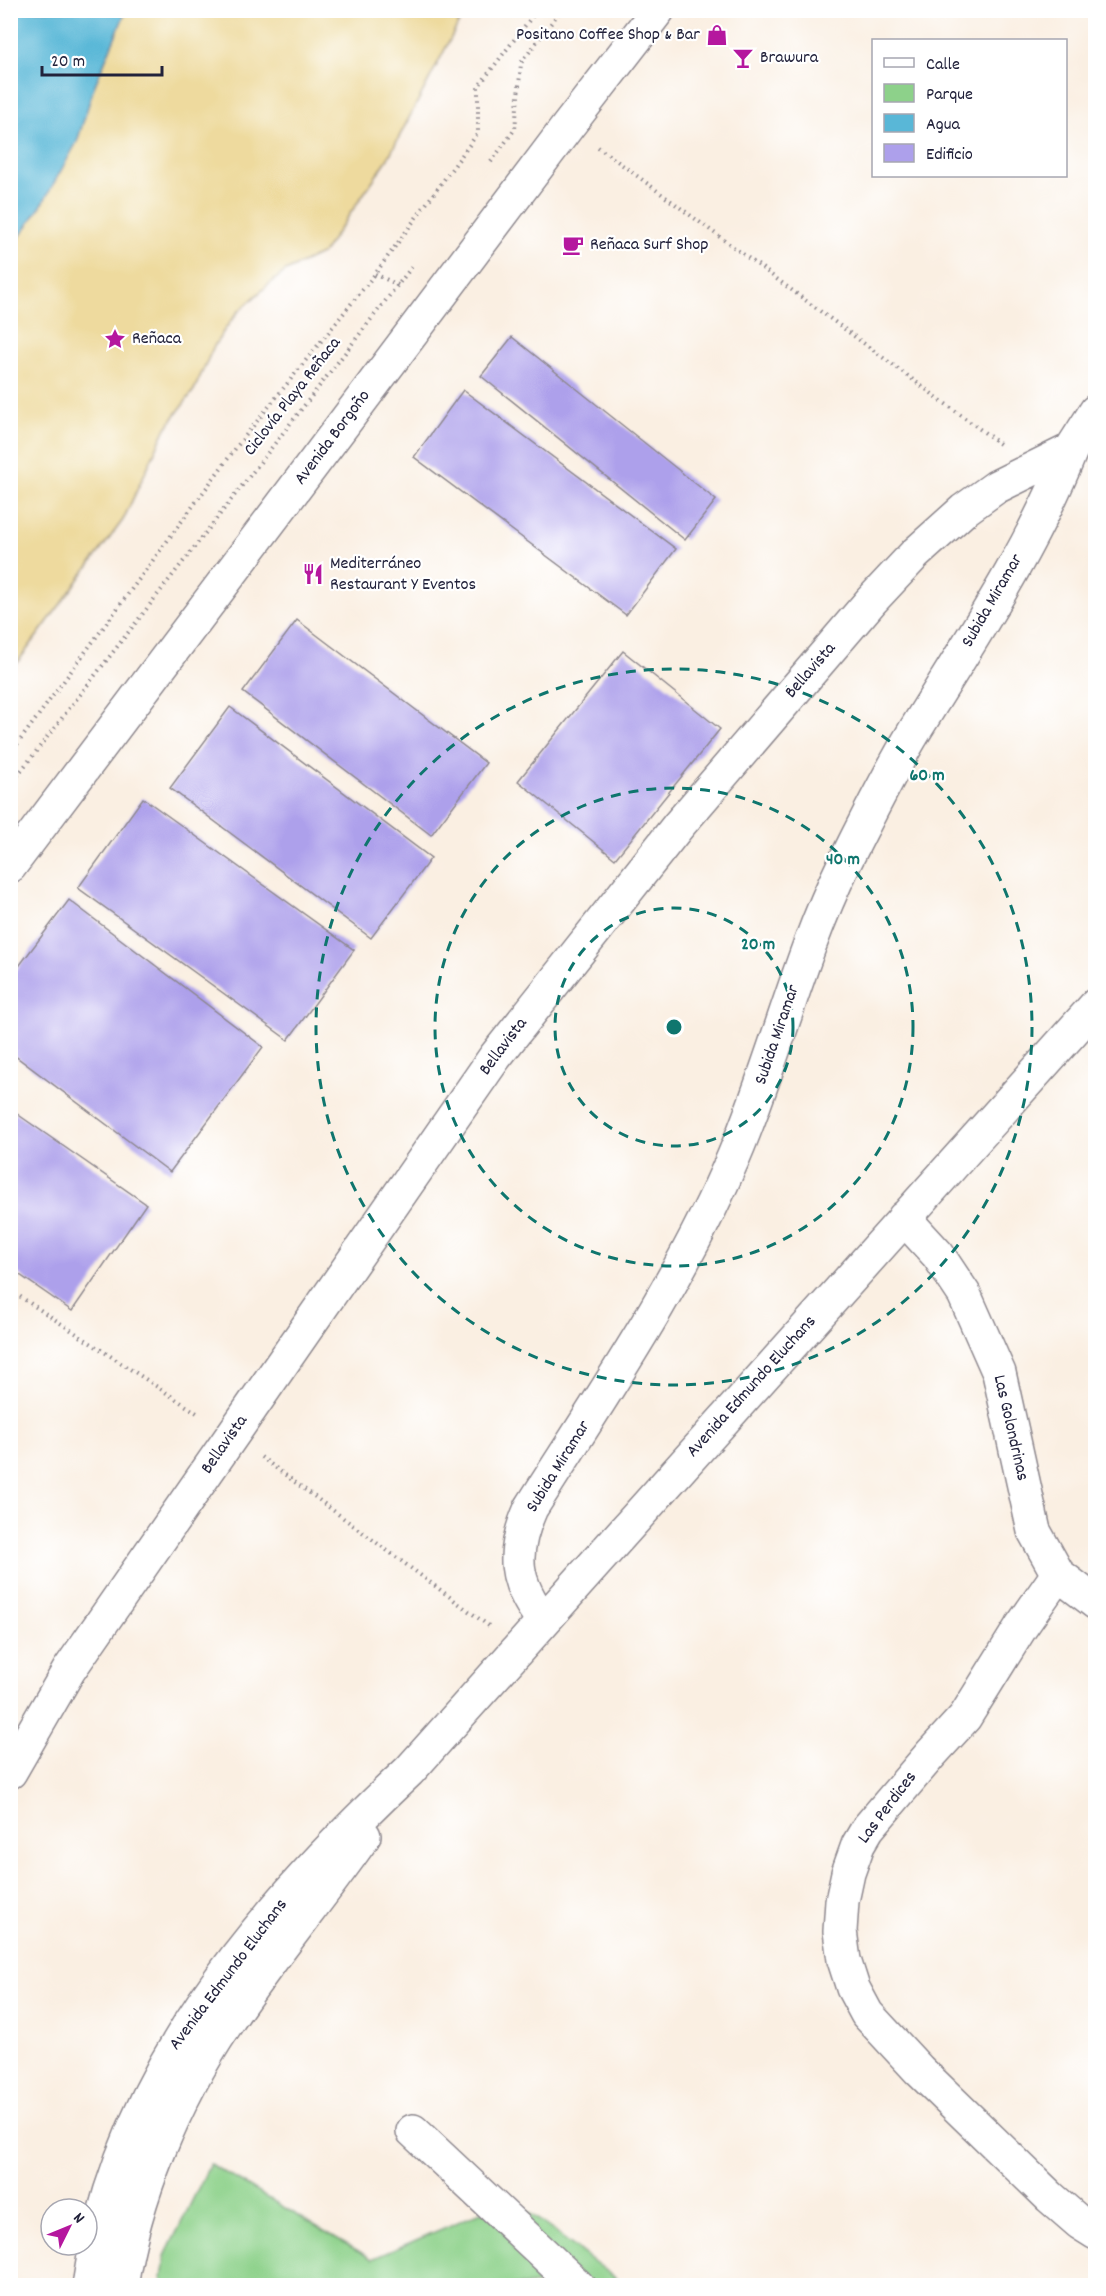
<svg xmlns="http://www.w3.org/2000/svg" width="1106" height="2296" viewBox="0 0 1106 2296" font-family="Dekko,sans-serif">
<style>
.green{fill:#8dd18a;stroke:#587a62;stroke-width:1.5}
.sand{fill:#eeda9e;stroke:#887e6c;stroke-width:1.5}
.water{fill:#59b7d7;stroke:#3e6c89;stroke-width:1.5}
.building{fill:#ada0eb}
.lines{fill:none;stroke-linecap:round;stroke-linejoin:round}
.minor-casing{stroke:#8e888e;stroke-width:36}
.major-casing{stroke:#8e888e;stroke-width:36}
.path{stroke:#8e888e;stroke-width:4;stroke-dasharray:1.5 4.5;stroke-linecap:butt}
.minor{stroke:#fff;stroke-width:33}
.major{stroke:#fff;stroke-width:33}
.ring{fill:none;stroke:#0f766e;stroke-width:3;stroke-dasharray:10 8}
.labels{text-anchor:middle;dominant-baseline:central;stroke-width:4.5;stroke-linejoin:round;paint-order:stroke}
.poi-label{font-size:18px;fill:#22223b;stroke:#fff;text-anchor:start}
.street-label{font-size:18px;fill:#22223b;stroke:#fff}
.centre{fill:#0f766e;stroke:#fff;stroke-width:3}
.ring-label{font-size:18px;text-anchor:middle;font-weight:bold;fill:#0f766e;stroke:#fff;stroke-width:4.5;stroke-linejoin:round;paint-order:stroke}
</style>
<rect width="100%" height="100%" fill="#fff"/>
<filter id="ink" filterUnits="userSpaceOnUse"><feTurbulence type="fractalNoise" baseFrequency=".0167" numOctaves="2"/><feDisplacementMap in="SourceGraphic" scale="12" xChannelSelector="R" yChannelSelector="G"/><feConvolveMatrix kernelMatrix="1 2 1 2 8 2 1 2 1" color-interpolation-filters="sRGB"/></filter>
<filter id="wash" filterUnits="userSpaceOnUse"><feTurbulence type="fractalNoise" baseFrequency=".008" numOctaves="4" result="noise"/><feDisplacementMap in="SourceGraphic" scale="24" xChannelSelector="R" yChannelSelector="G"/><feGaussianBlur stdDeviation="1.35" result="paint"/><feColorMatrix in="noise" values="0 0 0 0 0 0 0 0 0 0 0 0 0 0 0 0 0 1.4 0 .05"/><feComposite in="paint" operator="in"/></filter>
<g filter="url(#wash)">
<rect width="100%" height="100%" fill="#faefe2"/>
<path class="green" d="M210,2164L372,2259L511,2199L625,2285L161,2286L165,2256Z"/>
<path class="sand" d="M126,11H465L387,160L323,253L286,271L268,285L238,312L225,329L213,348L194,390L166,428L123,520L17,663L11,657V249L41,206L77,142L94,87Z"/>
<path class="water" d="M11,10L126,11L94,87L77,142L41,206L11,249Z"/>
<g id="blocks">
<path class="building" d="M512,337L716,500L685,540L481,376Z
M463,390L676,549L626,615L414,457Z
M297,620L486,763L431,835L243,692Z
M623,651L720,729L615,859L518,781Z
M230,707L431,858L371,938L170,788Z
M143,798L354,950L288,1040L78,888Z
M69,900L263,1047L170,1172L10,1052V978Z
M10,1109L146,1204L72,1311L10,1268Z"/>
</g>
</g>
<g filter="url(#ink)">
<use href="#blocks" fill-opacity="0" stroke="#8e888e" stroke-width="1.5"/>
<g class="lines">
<defs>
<path id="minor" d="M904,1218L938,1255L964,1294L999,1373L1034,1531L1058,1574L1096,1603
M1058,1574L1021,1627L965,1717L931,1754L868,1828L858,1845L848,1873L842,1901L840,1931L844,1960L853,1988L867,2014L919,2070L1050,2197L1080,2223L1096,2233
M543,1620C513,1581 511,1553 531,1508C604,1393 681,1281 734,1156C775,1060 798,958 844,864C866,820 888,775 914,732C970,641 1031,550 1071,450
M10,1772L69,1670L495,1057L678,826L871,601L915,554L964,510L996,487L1071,450L1096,411
M413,2131L578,2286"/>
<path id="major" d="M10,866L568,126L658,10
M89,2286C118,2076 260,1910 409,1771L1096,1005
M121,2286C134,2197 176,2098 226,2024C269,1959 319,1900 364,1836"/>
</defs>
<use href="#minor" class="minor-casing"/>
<use href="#major" class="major-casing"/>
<path class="path" d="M598,147L1000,444
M491,162L515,129L521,63L561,10
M375,274L398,285
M10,754L238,445L375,274L478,133V87L537,10
M10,785L414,264
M10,1290L200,1415
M261,1457L489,1626"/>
<use href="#minor" class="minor"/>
<use href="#major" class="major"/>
</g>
</g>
<g class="ring">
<circle cx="674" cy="1027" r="119"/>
<circle cx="674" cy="1027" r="239"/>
<circle cx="674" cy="1027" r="358"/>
</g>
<defs>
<symbol id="shop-bare" viewBox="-9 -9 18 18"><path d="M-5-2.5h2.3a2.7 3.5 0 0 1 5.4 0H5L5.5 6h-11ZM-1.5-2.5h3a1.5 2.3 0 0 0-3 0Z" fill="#b5179e" stroke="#fff" stroke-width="2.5" paint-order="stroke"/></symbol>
<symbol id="bar-bare" viewBox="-9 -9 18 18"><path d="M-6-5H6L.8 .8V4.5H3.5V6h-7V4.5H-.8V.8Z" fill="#b5179e" stroke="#fff" stroke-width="2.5" paint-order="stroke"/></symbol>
<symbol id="cafe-bare" viewBox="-9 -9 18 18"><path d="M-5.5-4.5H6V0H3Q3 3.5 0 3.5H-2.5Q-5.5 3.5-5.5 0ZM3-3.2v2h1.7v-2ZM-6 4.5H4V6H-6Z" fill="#b5179e" stroke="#fff" stroke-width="2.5" paint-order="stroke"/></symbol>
<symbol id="sight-bare" viewBox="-9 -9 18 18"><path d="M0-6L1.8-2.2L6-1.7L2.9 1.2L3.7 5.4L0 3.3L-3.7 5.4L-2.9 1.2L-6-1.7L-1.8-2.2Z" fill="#b5179e" stroke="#fff" stroke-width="2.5" paint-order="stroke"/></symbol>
<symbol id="restaurant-bare" viewBox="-9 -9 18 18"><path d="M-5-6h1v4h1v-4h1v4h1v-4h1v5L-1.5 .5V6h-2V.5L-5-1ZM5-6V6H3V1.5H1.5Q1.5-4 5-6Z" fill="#b5179e" stroke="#fff" stroke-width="2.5" paint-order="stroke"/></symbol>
</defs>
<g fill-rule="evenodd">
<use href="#shop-bare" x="702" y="20" width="30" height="30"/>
<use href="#bar-bare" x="728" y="43" width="30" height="30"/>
<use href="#cafe-bare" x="558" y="230" width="30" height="30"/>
<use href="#sight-bare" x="100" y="324" width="30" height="30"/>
<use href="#restaurant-bare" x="298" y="559" width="30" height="30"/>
</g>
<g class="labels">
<g class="poi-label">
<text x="700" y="35" text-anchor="end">Positano Coffee Shop &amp; Bar</text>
<text x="760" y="58">Brawura</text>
<text x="590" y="245">Reñaca Surf Shop</text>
<text x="132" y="339">Reñaca</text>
<text x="330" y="564">Mediterráneo<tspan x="330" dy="21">Restaurant Y Eventos</tspan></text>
</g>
<g class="street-label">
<text transform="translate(293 397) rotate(-52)">Ciclovía Playa Reñaca</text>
<text transform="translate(333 438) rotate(-53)">Avenida Borgoño</text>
<text transform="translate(993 601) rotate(-60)">Subida Miramar</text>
<text transform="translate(811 671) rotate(-49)">Bellavista</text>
<text transform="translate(778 1035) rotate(-71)">Subida Miramar</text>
<text transform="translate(504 1047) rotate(-53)">Bellavista</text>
<text transform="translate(752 1387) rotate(-48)">Avenida Edmundo Eluchans</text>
<text transform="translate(1010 1428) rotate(77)">Las Golondrinas</text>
<text transform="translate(225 1445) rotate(-55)">Bellavista</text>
<text transform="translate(559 1467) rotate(-58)">Subida Miramar</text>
<text transform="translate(888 1808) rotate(-53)">Las Perdices</text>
<text transform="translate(229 1975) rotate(-53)">Avenida Edmundo Eluchans</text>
</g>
</g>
<circle cx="674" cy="1027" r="9" class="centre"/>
<g class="ring-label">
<text x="927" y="780">60 m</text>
<text x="843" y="864">40 m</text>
<text x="758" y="949">20 m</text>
</g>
<rect width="1106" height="2296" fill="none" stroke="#fff" stroke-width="36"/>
<rect x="872" y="39" width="195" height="138" fill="#ffffff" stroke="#a7a7b1" stroke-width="1.5"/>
<rect x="884" y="58" width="30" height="9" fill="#ffffff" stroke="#a7a7b1" stroke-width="1.5"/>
<text x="926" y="69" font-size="18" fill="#22223b">Calle</text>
<rect x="884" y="84" width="30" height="18" fill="#8dd18a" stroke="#a7a7b1" stroke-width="1.5"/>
<text x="926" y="99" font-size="18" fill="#22223b">Parque</text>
<rect x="884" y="114" width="30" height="18" fill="#59b7d7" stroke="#a7a7b1" stroke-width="1.5"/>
<text x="926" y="129" font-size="18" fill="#22223b">Agua</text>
<rect x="884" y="144" width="30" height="18" fill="#ada0eb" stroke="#a7a7b1" stroke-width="1.5"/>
<text x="926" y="159" font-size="18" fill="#22223b">Edificio</text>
<g transform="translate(69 2227) rotate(47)"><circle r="28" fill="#ffffff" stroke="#a7a7b1" stroke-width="1.5"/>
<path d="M0-4.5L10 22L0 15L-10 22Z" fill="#b5179e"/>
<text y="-9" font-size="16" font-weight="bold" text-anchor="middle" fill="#22223b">N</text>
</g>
<path d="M42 66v9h120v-9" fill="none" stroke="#22223b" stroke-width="3"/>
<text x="51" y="66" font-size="18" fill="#22223b" stroke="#ffffff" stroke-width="4.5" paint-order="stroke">20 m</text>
</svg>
